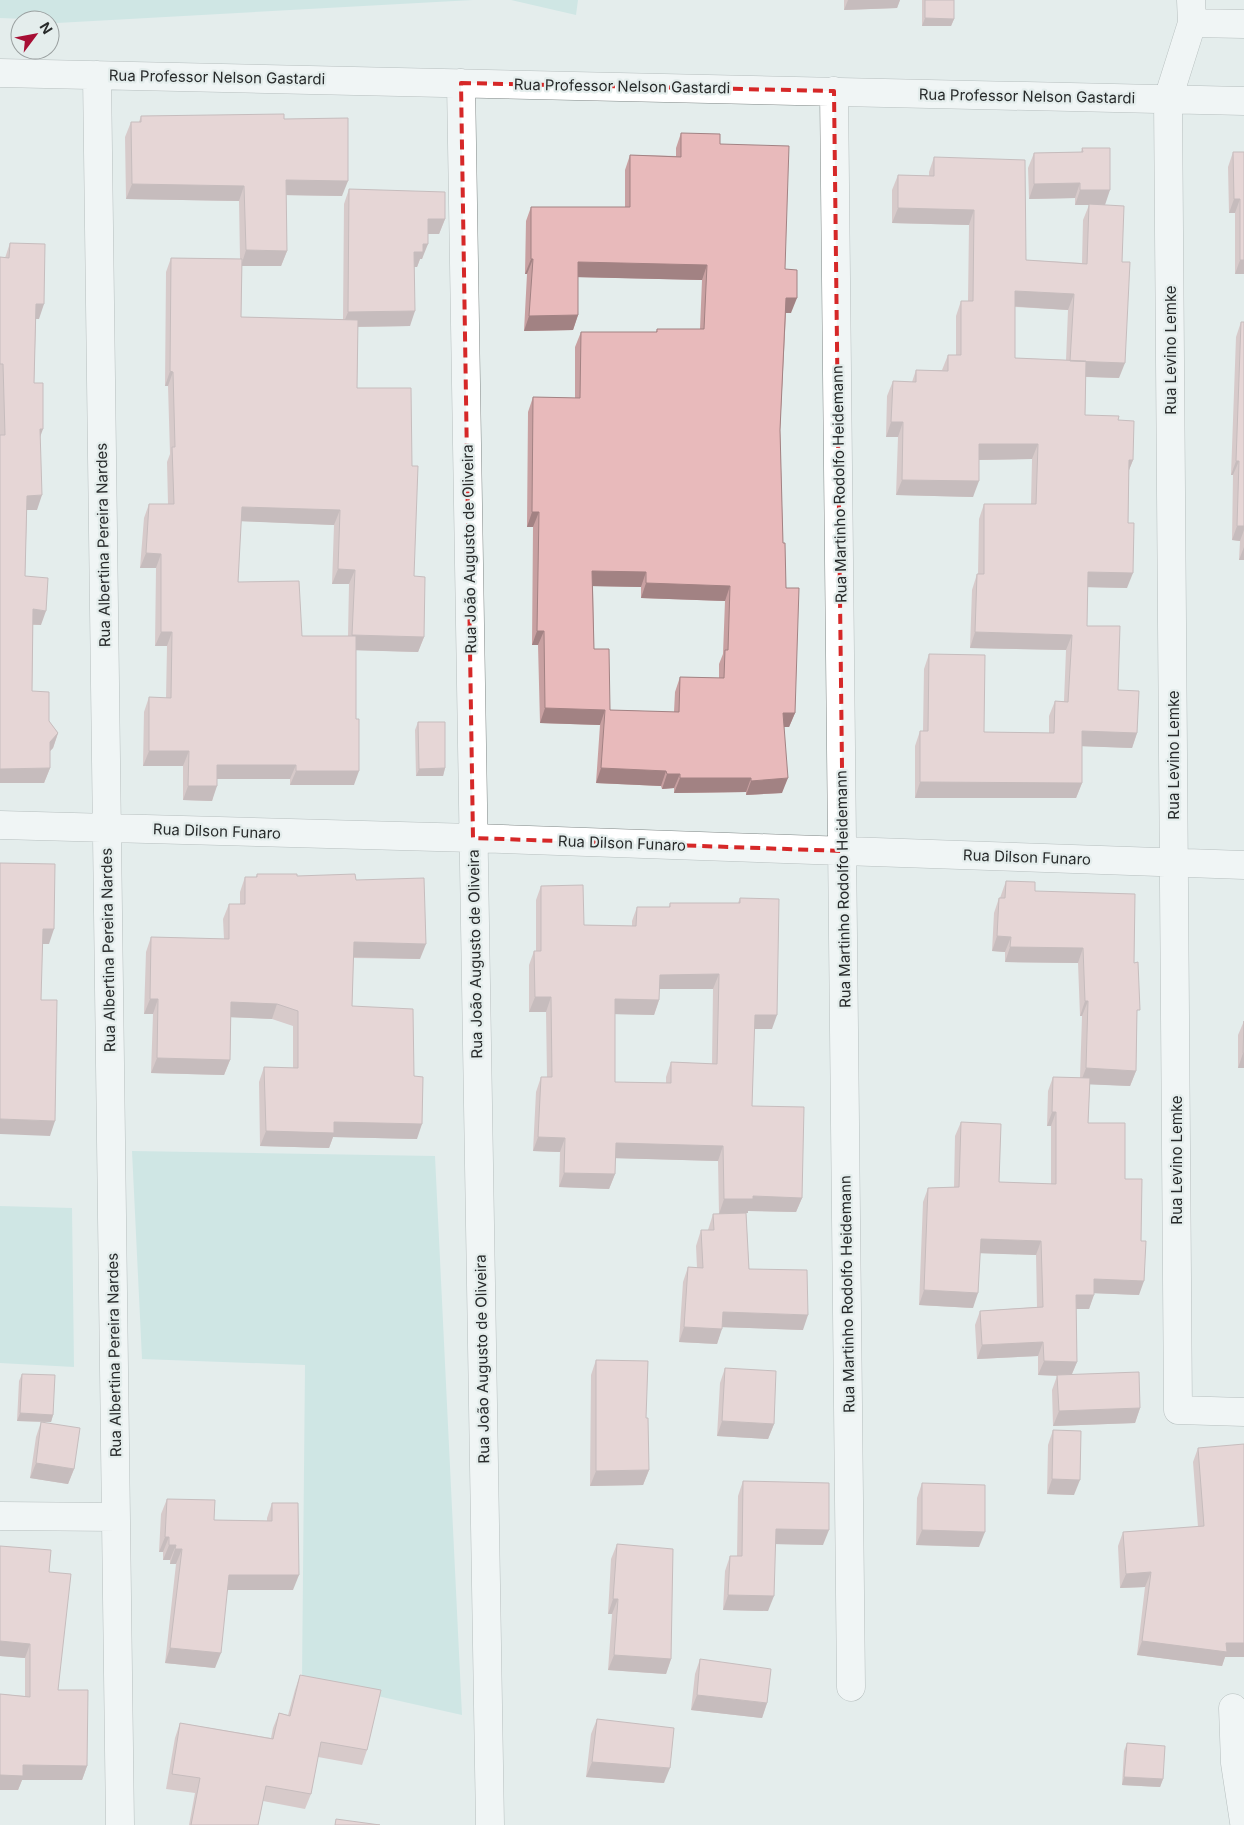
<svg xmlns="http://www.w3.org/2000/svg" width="1244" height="1825" viewBox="0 0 1244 1825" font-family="Inter,sans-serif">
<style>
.green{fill:#b6deda}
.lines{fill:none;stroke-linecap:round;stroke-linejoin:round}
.minor-casing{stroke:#808887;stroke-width:29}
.minor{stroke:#fff;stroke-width:28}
.wall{fill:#c8a0a1;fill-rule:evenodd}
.shaded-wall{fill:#a28283}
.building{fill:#e8babb;stroke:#a28283;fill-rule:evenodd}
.marked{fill:none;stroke:#d62828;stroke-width:4;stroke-dasharray:10 6;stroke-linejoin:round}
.labels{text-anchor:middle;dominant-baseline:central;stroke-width:4.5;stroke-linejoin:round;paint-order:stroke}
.street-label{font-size:15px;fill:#282b2b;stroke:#e4edec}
</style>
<rect width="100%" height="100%" fill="#e4edec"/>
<path class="green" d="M0,0H473L57,23L50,22V20L0,18Z
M511,0H578L576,15Z
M132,1151L435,1156L462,1715L302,1679L305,1365L142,1359Z
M0,1206L72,1208L74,1367L0,1363Z"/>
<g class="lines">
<defs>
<path id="minor" d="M1191,0L1192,23L1168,99L1178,1410L1244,1412
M1192,23L1244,24
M0,73L1244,101
M97,75L120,1825
M461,83L490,1825
M834,91L851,1687
M0,825L473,838L1244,865
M0,1516L116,1517
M1233,1708L1235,1763L1244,1822"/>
</defs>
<use href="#minor" class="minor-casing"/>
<use href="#minor" class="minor"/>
</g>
<path class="wall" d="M844,0H900L897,8L844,10Z
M922,0H954V19L951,26H922Z
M141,116L284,119L342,196L286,195L287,251L281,266H242L241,317L343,320L344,204L349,189L445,219L439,234H428L422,259H420L417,267H414L410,326L358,327L357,388L412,466L414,576L424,637L418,652L356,650L354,785H290V779H217L212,801L183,800V766H143L144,712L149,697L166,698L167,646H155L156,568H140L144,518L149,504H168L167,462L170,454L168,386H165L166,272L171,258L240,259L239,201L126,199L125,137L131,122H139ZM241,521L334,525L332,584H349L348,636H302L238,582Z
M681,133L720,144L785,269L791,313H786L780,430L783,543L795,713L789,727H784L782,793L746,795V792L674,793V788L662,789L661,786L596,783L600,725L540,723L538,645H532L533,527H527L528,412L533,397L575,398V347L581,332H656L657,329H700L702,280L578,277V315L573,330L524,331L527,274H525L526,221L531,207H625V170L630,155L676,156V148ZM593,586L641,587V598L725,601L723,654L719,664V678L680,677L675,692L674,712L610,710L594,649Z
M1082,148L1105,205L1122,262L1119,378L1086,377L1085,415L1118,420L1133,460L1129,470L1127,588L1087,587V626L1137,733L1132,748L1082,746V783L1076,798H915V746L920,731H923L924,669L929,654L984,732L1049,733V716L1055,701H1064L1066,650L970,648L972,590L977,574H978L979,519L984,504H1031L1032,459L979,460L973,497L896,495L898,437H886L887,396L893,381L912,382L916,370H942L948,355H956V316L961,301H968L969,225L892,223V190L898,175L929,176V172L934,157L1026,260L1082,263L1083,220L1089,205H1075V198L1029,199L1028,168L1034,153L1081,152ZM1015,307L1068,310L1066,360L1015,358Z
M1233,152H1244V274H1235V213H1229L1228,167Z
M10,243L39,319H36L34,383L40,436L37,510H27L25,576L41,625H33L32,691L49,721L58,733L53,748L50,751V768L44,783H0V257L5,258Z
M1241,322H1244V560H1239L1240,541L1232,540L1233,475H1231L1236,337Z
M418,722L445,768L443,776H416L415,730Z
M257,874L356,880L420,959L353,958L352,1006L414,1076L417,1139L333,1137L329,1148L260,1146L259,1082L264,1067L293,1068V1026L272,1019L231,1017L230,1060L224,1075L151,1073L153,1014H144L146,952L151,937L224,939L223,919L229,904H240V892L245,877H256Z
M1006,881L1035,891L1134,963L1137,1018L1136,1071L1130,1086L1090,1084L1088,1123L1125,1179L1139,1295L1094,1293L1089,1309H1076L1077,1362L1072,1374L1140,1408L1135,1423L1053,1426L1052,1390L1057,1376L1038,1375V1356L977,1359L975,1325L980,1311L1037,1307L1036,1255L980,1253L973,1308L919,1305L923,1202L928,1188L954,1187L955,1136L961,1122L999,1182L1051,1184V1126H1047L1048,1091L1053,1077L1080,1078L1082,1016H1080L1078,963L1005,962V952L992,951L994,913L999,898H1000Z
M541,886L584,925L632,926V921L637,907H669L670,903H738L740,898L772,1029H754L752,1106L802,1198L796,1212L748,1211V1213H746L749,1269L803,1330L722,1327L717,1344L679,1342L683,1282L688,1267L697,1268L696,1246L701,1230H708L713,1214H719L718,1161L615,1158V1174L609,1189L559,1187L560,1152L533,1151L536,1092L541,1077H547L546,1012H529V965L534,951H536V900ZM659,989H713L712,1064L671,1062L666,1077V1083L615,1082V1014L654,1015L659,1000Z
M1244,1021V1068H1238V1035Z
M596,1360L649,1470L643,1485L590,1486L591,1375Z
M725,1368L774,1424L768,1439L717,1436L720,1383Z
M22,1374L53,1415L51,1422L17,1421L19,1381Z
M41,1422L74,1469L68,1484L30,1478L36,1437Z
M1053,1430L1074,1495L1047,1494L1048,1445Z
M1198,1448L1225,1657L1222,1666L1137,1655L1145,1587L1120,1588L1118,1546L1123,1532L1198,1527L1193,1462Z
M743,1481L823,1545L776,1544L768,1611L723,1610L725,1571L730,1556H737L738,1496Z
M922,1483L979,1547L916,1545L917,1498Z
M167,1499L214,1520L267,1521V1518L272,1503L293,1590H227L215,1668L165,1663L176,1564H170V1560H163V1552H159L161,1514Z
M617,1544L671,1659L666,1674L608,1670L612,1614H608L611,1559Z
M0,1546L49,1572L58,1690L87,1766L82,1780H22L18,1790H0V1694L25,1696V1658L0,1656Z
M700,1659L767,1703L762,1718L691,1710L695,1674Z
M300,1675L367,1750L362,1765L318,1757L311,1794L305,1809L263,1801L258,1825H189L195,1793L166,1789L175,1738L180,1723L271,1738L273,1728L279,1713L288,1715L295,1690Z
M597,1719L664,1783L586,1777L591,1734Z
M1127,1743L1163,1779L1160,1787L1122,1785L1124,1751Z"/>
<path class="shaded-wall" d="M848,0H900L897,8L844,10Z
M925,18L954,19L951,26H922Z
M286,180L348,181L342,196L280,195Z
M1080,183L1075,198L1029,199L1034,184Z
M132,184L244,186L239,201L126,199Z
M1080,190H1110L1105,205H1075Z
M1234,199H1240L1235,213H1229Z
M898,208L974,210L969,225L892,223Z
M428,219H445L439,234H423Z
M423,244H428L422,259H420L417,267H409L414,252Z
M246,250L287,251L281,266H241Z
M531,259H533L527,274H525Z
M1240,260H1244V274H1235Z
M578,262L707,265L702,280L572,277Z
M1015,291L1074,294L1068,310L1010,306Z
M786,298H797L791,313H781Z
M36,304H44L39,319H31Z
M415,311L410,326L342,327L348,312Z
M578,315L573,330L524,331L529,316Z
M1070,361L1125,363L1119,378L1065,376Z
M170,371L173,372L168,386H165Z
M891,422H903L898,437H886Z
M40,429H43L38,443Z
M979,444H1038L1032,459L974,460Z
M1129,460H1133L1127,475Z
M1236,461H1239L1233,475H1231Z
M902,480L979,481L973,497L896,495Z
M42,495L37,510H22L27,496Z
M242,507L340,510L334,525L236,521Z
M532,512H539L533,527H527Z
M1237,526H1244V530L1240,541L1232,540Z
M1244,547V560H1239Z
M146,553L161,554L156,568H140Z
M338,569L355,570L349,584H332Z
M592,571L646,572L641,587L587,586Z
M1088,572L1133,573L1127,588L1082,587Z
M646,583L730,586L725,601L641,598Z
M33,609L46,611L41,625L27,624Z
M537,631H544L538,645H532Z
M161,632H172L167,646H155Z
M975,632L1072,635L1066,650L970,648Z
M352,635L424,637L418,652L347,650Z
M545,708L605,710L600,725L540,723Z
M783,713H795L789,727H778Z
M1082,731L1137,733L1132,748L1076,746Z
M58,733L53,748L44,757L50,742Z
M149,751H189L183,766H143Z
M217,765H296L290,779H212Z
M50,768L44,783H0V769Z
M445,768L443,776H416L419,769Z
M601,768L666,771L661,786L596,783Z
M296,771H359L354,785H290Z
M667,774H680L674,788L662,789Z
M680,778H751L746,792L674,793Z
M788,778L782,793L746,795L751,781Z
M920,782L1082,783L1076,798H915Z
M188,786H217L212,801L183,800Z
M43,929H54L49,944H38Z
M997,936L1011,937L1005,952L992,951Z
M354,942L426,944L420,959L348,957Z
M1010,947L1083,948L1078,963L1005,962Z
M719,974L713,989H654L660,975Z
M535,997H551L546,1012H529Z
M150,999H158L153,1014H144Z
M615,999L659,1000L654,1015L609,1014Z
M1085,1001H1088L1082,1016H1080Z
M231,1002L277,1004L272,1019L225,1017Z
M755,1015H777L772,1029H749Z
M1243,1053H1244V1068H1238Z
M157,1058L230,1060L224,1075L151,1073Z
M1086,1068L1136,1071L1130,1086L1080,1084Z
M1052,1112H1056L1051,1126H1047Z
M0,1119L55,1121L50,1136L0,1134Z
M334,1122L422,1124L417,1139L333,1137L329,1148L260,1146L266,1131Z
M538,1137L565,1138L560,1152L533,1151Z
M616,1143L723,1146L718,1161L610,1158Z
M564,1173L615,1174L609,1189L559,1187Z
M753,1196L802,1198L796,1212L748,1211V1213L719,1214L724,1199Z
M981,1239L1041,1241L1036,1255L975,1253Z
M1094,1279L1144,1281L1139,1295L1089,1293Z
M924,1290L978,1293L973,1308L919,1305Z
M1076,1295H1094L1089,1309H1070Z
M723,1312L808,1315L803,1330L718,1327Z
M684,1327L722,1329L717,1344L679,1342Z
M1043,1342L1038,1356L977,1359L982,1345Z
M1044,1361L1077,1362L1071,1376L1038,1375Z
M1140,1408L1135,1423L1053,1426L1059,1411Z
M20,1413L53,1415L51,1422L17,1421Z
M722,1421L774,1424L768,1439L717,1436Z
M36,1463L74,1469L68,1484L30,1478Z
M649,1470L643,1485L590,1486L596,1471Z
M1052,1479L1080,1480L1074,1495L1047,1494Z
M776,1529L829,1530L823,1545L771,1544Z
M922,1530L985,1532L979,1547L916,1545Z
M165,1537H169L163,1552H159Z
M169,1545H176L170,1560H163Z
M175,1549H182L176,1564H170Z
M1151,1572L1145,1587L1120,1588L1126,1574Z
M229,1575H299L293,1590H223Z
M728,1595L774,1596L768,1611L723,1610Z
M613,1599H618L612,1614H608Z
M0,1641L30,1644L25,1658L0,1656Z
M1142,1641L1244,1643V1657H1225L1222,1666L1137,1655Z
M170,1648L221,1653L215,1668L165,1663Z
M614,1655L671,1659L666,1674L608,1670Z
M697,1695L767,1703L762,1718L691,1710Z
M592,1762L670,1768L664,1783L586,1777Z
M23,1765L87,1766L82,1780H22L18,1790H0V1775Z
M1124,1777L1163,1779L1160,1787L1122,1785Z"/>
<path class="building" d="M925,0H954V19L925,18Z
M284,114V119L348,118V181L286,180L287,251L246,250L244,186L132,184L131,122H141V116Z
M681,133L720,134V144L789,146L785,269L797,270V298H786L780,430L783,543H785L786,588H799L795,713H783L788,778L751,781V778H680V774H667L666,771L601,768L605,710L545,708L544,631H537L539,512H532L533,397L580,398L581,332H657V329H704L707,265L578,262V315L529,316L533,259H531V207H630V155L681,157ZM592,571L646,572V583L730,586L728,650H725L724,678L680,677L679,712L610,710L609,649H594Z
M1082,148H1110V190H1080V183L1034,184V153L1083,152Z
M1233,152H1244V260H1240V199H1234Z
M934,157L1025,160L1026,260L1087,264L1089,204L1124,206L1122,262H1130L1125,363L1070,361L1074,294L1015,291V358L1086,361L1085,415L1119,416L1118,420L1134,421L1133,460H1129L1128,523H1134L1133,573L1088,572L1087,626H1120L1118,690L1139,691L1137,733L1082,731V783L920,782V731H928L929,654L985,655L984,732L1054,733L1055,701L1068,702L1072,635L975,632L977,574H984V504H1036L1038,444H979V481L902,480L903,422H891L893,381L916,382V370L948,371V355H961V301H973L974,210L898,208V175L934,176Z
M349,189L445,192V219H428V244H423V252H414L415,311L348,312Z
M10,243L45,244L44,304H36L34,383H43V429H40L42,495L27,496L25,576L48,578L46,611L33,609L32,691L49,692V721L58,733L50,742V768L0,769V435H5L3,364H0V257L9,258Z
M171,258L242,259L241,317L358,320L357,388H411L412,466H418L414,576L425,577L424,637L352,635L355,570L338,569L340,510L242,507L238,582L299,581L302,636H356V719H359V771H296V765H217V786H188L189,751H149V697L171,698L172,632H161V554L146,553L149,504H174L172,447H175L173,372L170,371Z
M1241,322H1244V526H1237L1239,461H1236Z
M418,722H445V768L419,769Z
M0,863L55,864L54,929H43L41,1000H57L55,1121L0,1119Z
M257,874H297V876L355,874L356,880L424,878L426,944L354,942L352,1006L413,1009L414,1076L423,1077L422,1124L334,1122V1133L266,1131L264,1067L298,1068V1011L277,1004L231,1002L230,1060L157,1058L158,999H150L151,937L229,939V904H245V877H257Z
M1006,881L1035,882V891L1135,894L1134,963L1138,962L1140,1010H1137L1136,1071L1086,1068L1088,1001H1085L1083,948L1010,947L1011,937L997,936L999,898H1005Z
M583,885L584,925L636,926L637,907H670V903H740V898L779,899L777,1015H755L752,1106L804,1107L802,1198L753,1196V1199H724L723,1146L616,1143L615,1174L564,1173L565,1138L538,1137L541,1077H552L551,997H535L534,951H541V886ZM719,974L717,1064L671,1062V1083L615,1082V999L659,1000L660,975Z
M1244,1021V1053H1243Z
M1053,1077L1090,1078L1088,1123H1125V1179H1142L1141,1241H1146L1144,1281L1094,1279V1295H1076L1077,1362L1044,1361L1043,1342L982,1345L980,1311L1043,1307L1041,1241L981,1239L978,1293L924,1290L928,1188L959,1187L961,1122L1001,1124L999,1182L1056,1184V1112H1052Z
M746,1213L749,1269L807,1270L808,1315L723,1312L722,1329L684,1327L688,1267L703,1268L701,1230H714L713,1214Z
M596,1360L648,1361L646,1418H648L649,1470L596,1471Z
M725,1368L776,1371L774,1424L722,1421Z
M1139,1372L1140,1408L1059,1411L1057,1375Z
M22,1374L55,1375L53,1415L20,1413Z
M41,1422L80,1428L74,1469L36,1463Z
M1053,1430L1081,1431L1080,1480L1052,1479Z
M1244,1444V1643H1226L1227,1652L1142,1641L1151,1572L1126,1574L1123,1532L1204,1526L1198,1448Z
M743,1481L829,1483V1530L776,1529L774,1596L728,1595L730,1556H742Z
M922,1483L985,1485V1532L922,1530Z
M167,1499L215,1500L214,1520L272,1521V1503H298L299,1575H229L221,1653L170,1648L182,1549H175L176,1545H169V1537H165Z
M617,1544L673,1549L671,1659L614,1655L618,1599H613Z
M0,1546L51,1550L49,1572L71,1574L58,1690H88L87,1766L23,1765V1776L0,1775V1694L30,1697V1644L0,1641Z
M700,1659L771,1669L767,1703L697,1695Z
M300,1675L381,1690L367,1750L321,1742L311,1794L266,1786L258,1825H191L200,1778L172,1774L180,1723L273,1739L279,1713L290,1716Z
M597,1719L674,1728L670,1768L592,1762Z
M1127,1743L1165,1746L1163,1779L1124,1777Z
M336,1819L380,1825H335Z"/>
<path d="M0 0H1244V1825H0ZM461,83L834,91L843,851L473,838Z" fill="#e4edec" fill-opacity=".55" fill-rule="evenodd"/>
<path class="marked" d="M461,83L834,91L843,851L473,838Z"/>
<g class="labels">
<g class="street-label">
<text transform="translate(217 77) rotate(1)">Rua Professor Nelson Gastardi</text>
<text transform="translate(622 86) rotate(1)">Rua Professor Nelson Gastardi</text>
<text transform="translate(1027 96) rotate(1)">Rua Professor Nelson Gastardi</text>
<text transform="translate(1170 350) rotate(-90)">Rua Levino Lemke</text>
<text transform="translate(839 484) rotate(-91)">Rua Martinho Rodolfo Heidemann</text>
<text transform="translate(103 545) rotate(-91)">Rua Albertina Pereira Nardes</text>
<text transform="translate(469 549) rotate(-91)">Rua João Augusto de Oliveira</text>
<text transform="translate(1173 755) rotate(-90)">Rua Levino Lemke</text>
<text transform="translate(217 831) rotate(2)">Rua Dilson Funaro</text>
<text transform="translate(622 843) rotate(2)">Rua Dilson Funaro</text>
<text transform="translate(1027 857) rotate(2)">Rua Dilson Funaro</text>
<text transform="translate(843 889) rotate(-91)">Rua Martinho Rodolfo Heidemann</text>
<text transform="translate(108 950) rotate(-91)">Rua Albertina Pereira Nardes</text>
<text transform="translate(475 954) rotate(-91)">Rua João Augusto de Oliveira</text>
<text transform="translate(1176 1160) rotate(-90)">Rua Levino Lemke</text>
<text transform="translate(847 1294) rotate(-91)">Rua Martinho Rodolfo Heidemann</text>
<text transform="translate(114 1355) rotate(-91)">Rua Albertina Pereira Nardes</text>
<text transform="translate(482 1359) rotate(-91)">Rua João Augusto de Oliveira</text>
</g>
</g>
<g transform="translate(35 35) rotate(58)"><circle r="24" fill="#e4edec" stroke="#999f9f"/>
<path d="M0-4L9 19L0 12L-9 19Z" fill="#a70e34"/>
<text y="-8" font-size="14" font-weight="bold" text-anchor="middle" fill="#282b2b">N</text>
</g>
</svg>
